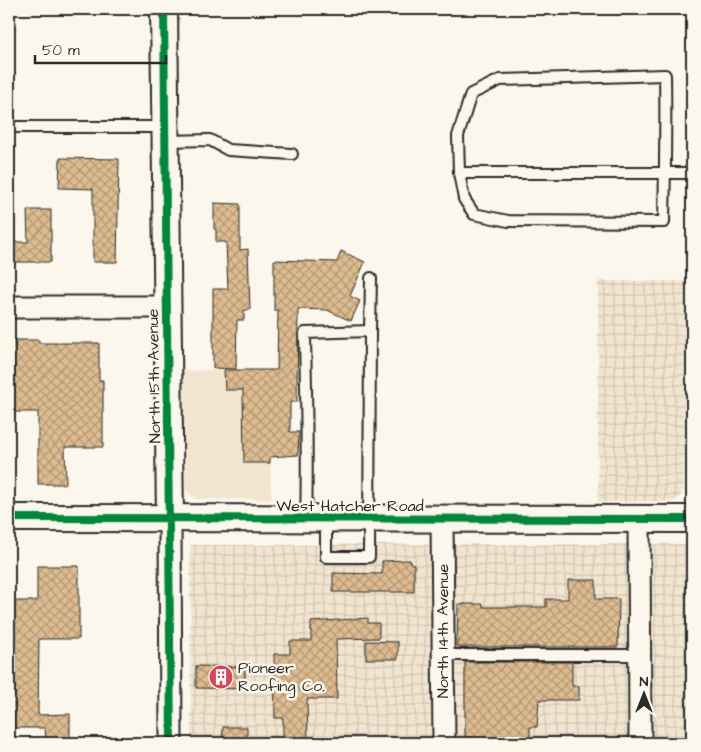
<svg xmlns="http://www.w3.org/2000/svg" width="701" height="752" viewBox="0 0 701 752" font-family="'Architects Daughter',sans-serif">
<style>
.built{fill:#f2e5d0}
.industrial{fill:url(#industrial-grid)}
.building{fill:url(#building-cross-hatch);stroke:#2b2b2b}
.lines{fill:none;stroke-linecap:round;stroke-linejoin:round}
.service-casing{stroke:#2b2b2b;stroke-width:14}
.minor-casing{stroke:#2b2b2b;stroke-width:25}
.tertiary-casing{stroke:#2b2b2b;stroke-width:30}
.service{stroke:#fbf7ec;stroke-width:10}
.minor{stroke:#fbf7ec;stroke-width:21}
.tertiary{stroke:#fbf7ec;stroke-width:26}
.cycleway-casing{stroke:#fbf7ec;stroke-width:11}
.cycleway{stroke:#00873e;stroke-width:8}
.labels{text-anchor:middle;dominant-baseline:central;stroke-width:5;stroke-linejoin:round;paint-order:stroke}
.street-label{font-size:16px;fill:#2b2b2b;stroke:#fbf7ec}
.poi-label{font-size:16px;fill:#2b2b2b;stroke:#fbf7ec;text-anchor:start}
</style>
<defs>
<pattern id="industrial-grid" width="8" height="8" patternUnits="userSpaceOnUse" patternTransform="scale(1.25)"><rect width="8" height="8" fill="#f2e5d0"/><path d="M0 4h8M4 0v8" fill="none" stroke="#d0c5b3"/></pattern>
<pattern id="building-cross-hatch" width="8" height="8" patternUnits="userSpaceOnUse" patternTransform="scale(1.25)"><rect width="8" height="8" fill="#debc90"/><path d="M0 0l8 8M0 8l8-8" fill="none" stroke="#b49976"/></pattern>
</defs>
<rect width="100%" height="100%" fill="#fbf7ec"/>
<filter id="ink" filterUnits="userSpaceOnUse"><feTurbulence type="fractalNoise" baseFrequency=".02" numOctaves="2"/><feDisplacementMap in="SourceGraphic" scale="10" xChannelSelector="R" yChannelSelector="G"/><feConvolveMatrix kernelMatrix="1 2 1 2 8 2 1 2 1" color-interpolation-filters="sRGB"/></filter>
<g filter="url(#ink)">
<path class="built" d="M270,370L271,499H195L186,490L183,371Z"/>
<path class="industrial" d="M598,281H685L684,490L680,497L674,501L598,502Z
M692,544V743H191L190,545Z"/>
<path class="building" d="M60,158L119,159L117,262H93V189L59,188Z
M214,203L240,204V250L248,249L250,310H244V320H237L236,369L213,368V289H228L226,242H216V229H214Z
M27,210H51V262H9V242H28Z
M341,251L365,262L350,296L360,301L351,321L327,310L298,309L297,402H290V432H299L298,455L270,457V463H244L243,390H225L224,370H277L278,310H274V260L337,262Z
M9,340H39V343H99V380H103V447H65L66,484H38V412H9Z
M410,560L411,564H414V592H333V573L382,574V561Z
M37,566H79V639H39L38,715L70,714V743H46L45,728H9V601H37Z
M568,580H596V599H619L618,647H457L458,604H483V607H546V599H568Z
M368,618V623H379V638L336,639L337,699H307L308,743H283V718H275L274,654H290V641H311V622Z
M366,641L398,642V659H366Z
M465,662H572V686H579V700H539L537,727H530V743H465Z
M196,666L245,667V689L196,688Z
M223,727H247V743H222Z"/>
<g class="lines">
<defs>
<path id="service" d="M9,127H164
M167,141L210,140L228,150L292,154
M459,173L464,199L474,214L508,221L664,222C665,173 666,124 665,75L500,80L471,94L458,136L459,173H692
M370,331L371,278
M306,519C308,457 306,395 305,333L370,331L369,557H326V520
M444,655H640"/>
<path id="minor" d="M9,307H167
M639,519L640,743
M170,520L171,743
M442,520L444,743"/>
<path id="tertiary" d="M164,9L170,520
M9,518L692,519"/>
</defs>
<use href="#service" class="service-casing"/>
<use href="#minor" class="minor-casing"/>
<use href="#tertiary" class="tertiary-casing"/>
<use href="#service" class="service"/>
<use href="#minor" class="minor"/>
<use href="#tertiary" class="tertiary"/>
<defs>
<path id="cycleway" d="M164,9L171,743
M9,518L692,519"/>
</defs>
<use href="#cycleway" class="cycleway-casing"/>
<use href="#cycleway" class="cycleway"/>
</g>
</g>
<defs>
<symbol id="building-disc" viewBox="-11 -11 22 22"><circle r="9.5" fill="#d1495b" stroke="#fbf7ec"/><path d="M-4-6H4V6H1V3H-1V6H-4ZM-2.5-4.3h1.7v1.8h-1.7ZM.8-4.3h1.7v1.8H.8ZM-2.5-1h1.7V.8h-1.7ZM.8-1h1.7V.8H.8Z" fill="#fff"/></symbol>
</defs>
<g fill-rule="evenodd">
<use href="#building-disc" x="207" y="663" width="28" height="28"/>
</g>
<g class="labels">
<g class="street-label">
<text transform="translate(154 376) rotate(-91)">North 15th Avenue</text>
<text x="350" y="506">West Hatcher Road</text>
<text transform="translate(443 631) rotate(-90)">North 14th Avenue</text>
</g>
<g class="poi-label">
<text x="238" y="668">Pioneer<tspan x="238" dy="18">Roofing Co.</tspan></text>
</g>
</g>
<rect width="701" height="752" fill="none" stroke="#fbf7ec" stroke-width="30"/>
<rect x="15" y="15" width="671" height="722" fill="none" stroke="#2b2b2b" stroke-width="2" filter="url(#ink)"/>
<g transform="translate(644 694)" stroke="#fbf7ec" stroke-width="4" paint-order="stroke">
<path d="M0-4L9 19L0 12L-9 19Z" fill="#2b2b2b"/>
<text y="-8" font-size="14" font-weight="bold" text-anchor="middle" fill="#2b2b2b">N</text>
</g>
<path d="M35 55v8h131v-8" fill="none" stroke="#2b2b2b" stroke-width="2.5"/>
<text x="42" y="55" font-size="15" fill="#2b2b2b" stroke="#fbf7ec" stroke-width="4" paint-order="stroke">50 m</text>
</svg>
